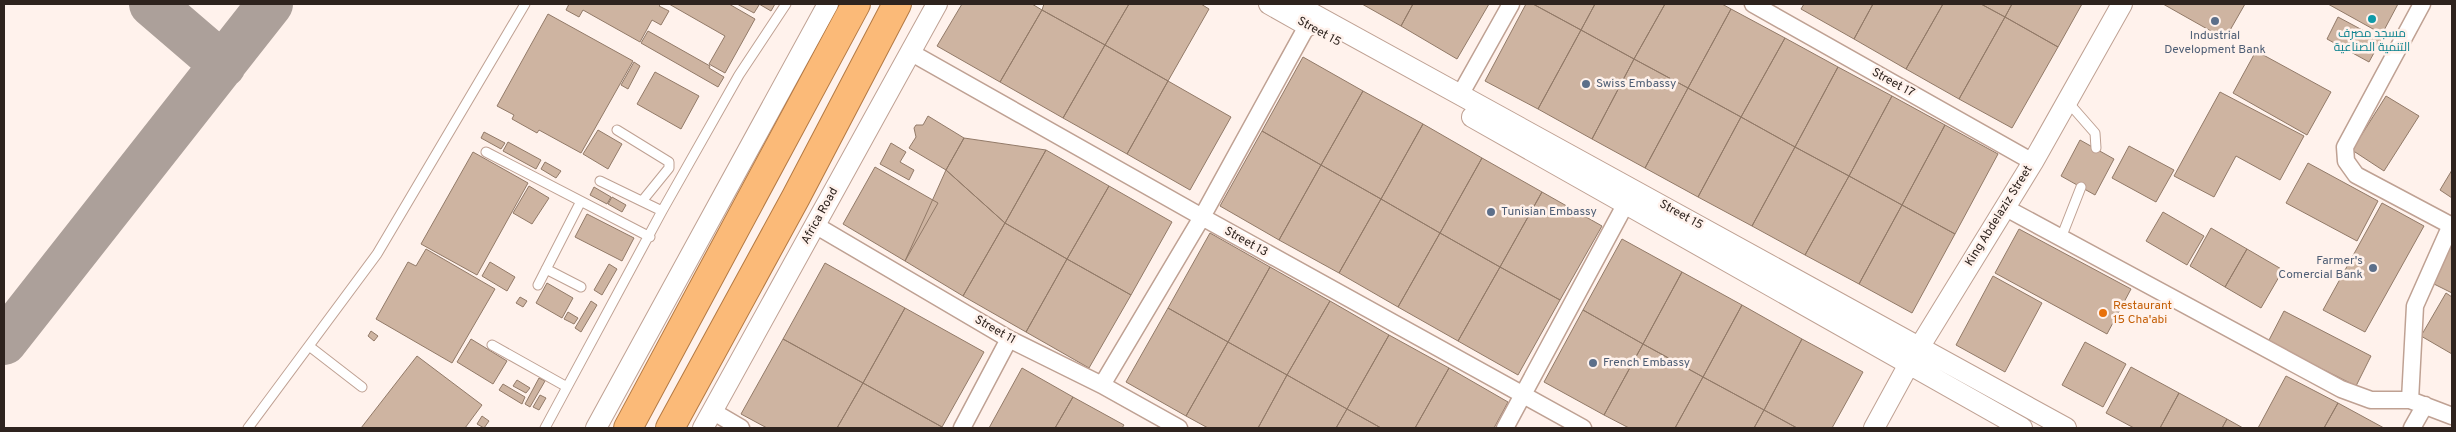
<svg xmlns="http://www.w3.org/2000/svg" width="2456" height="432" viewBox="0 0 2456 432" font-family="Overpass,Cairo,sans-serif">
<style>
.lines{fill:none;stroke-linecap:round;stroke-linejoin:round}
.taxiway{stroke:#aca09a;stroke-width:46}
.building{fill:#ceb4a1;stroke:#927a68}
.service-casing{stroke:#bfa193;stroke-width:11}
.minor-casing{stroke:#bfa193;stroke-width:19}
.tertiary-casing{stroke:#bfa193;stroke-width:22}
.trunk-casing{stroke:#b37943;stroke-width:30}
.service{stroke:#fff;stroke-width:9}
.minor{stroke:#fff;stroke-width:16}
.tertiary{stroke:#fff;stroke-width:20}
.trunk{stroke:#fbba78;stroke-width:28}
.culture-dot{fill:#0f9aa8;stroke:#fff2ec;stroke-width:2}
.service-dot{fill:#5c6f8a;stroke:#fff2ec;stroke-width:2}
.food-dot{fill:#e8710a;stroke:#fff2ec;stroke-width:2}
.labels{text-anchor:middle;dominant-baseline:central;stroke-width:5;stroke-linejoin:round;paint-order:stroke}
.street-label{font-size:12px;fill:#2e231e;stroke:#fff2ec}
.culture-label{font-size:12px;fill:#0d838f;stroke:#fff2ec}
.service-label{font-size:12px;fill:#4e5e75;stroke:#fff2ec;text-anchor:start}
.food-label{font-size:12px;fill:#c56008;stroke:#fff2ec;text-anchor:start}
</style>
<rect width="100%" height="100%" fill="#fff2ec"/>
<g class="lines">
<path class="taxiway" d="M152,4L223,65
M4,342L270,4"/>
</g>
<path class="building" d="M569,4H661L659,6L669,11L661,25L652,20L640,42L583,10L579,17L566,10Z
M669,4H729L755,19L725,73L709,64L725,36Z
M737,4H757L759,5L754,13Z
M759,4H775L771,11Z
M962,4H1032L1042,10L1000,82L937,46Z
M1044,4H1129L1105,45L1042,10Z
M1129,4H1201L1209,9L1168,81L1105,45Z
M1362,4H1413L1401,26Z
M1413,4H1489L1457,59L1401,26Z
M1526,4H1533L1581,30L1538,109L1485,81Z
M1533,4H1595L1581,30Z
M1595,4H1665L1634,59L1581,30Z
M1665,4H1722L1731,9L1688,88L1634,59Z
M1804,4H1873L1854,39L1801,9Z
M1873,4H1943L1906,69L1854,39Z
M1943,4H1981L2005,17L1959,99L1906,69Z
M1981,4H2012L2005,17Z
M2012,4H2082L2058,47L2005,17Z
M2163,4H2245L2225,39Z
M2328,4H2398L2382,34Z
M1731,9L1785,38L1741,117L1688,88Z
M1042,10L1105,45L1063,118L1000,82Z
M548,14L633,61L581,153L539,130L537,133L512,119L514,115L497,106Z
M2005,17L2058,47L2012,128L1959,99Z
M2338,17L2381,40L2369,62L2327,39Z
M1581,30L1634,59L1592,139L1538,109Z
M648,31L710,66L709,68L724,77L718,87L641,43Z
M1785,38L1838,67L1795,147L1741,117Z
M1105,45L1168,81L1127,154L1063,118Z
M2256,51L2331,92L2307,135L2233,93Z
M1303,57L1363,91L1321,165L1262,131Z
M1634,59L1688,88L1645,168L1592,139Z
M634,62L640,66L628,89L621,85Z
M1838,67L1892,96L1849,176L1795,147Z
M655,72L699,96L681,129L637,104Z
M1168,81L1231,117L1190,190L1127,154Z
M1688,88L1741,117L1698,197L1645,168Z
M1363,91L1423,124L1381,199L1321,165Z
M2220,92L2304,136L2280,180L2236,156L2214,197L2174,176Z
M1892,96L1945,125L1902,205L1849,176Z
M2386,96L2419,116L2384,171L2352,150Z
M928,116L964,138L946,170L909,148L916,137L914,128L916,125H923Z
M1741,117L1795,147L1752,226L1698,197Z
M1423,124L1482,158L1440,233L1381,199Z
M1945,125L1998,154L1955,234L1902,205Z
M598,130L622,144L608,169L583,154Z
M1262,131L1321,165L1279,240L1220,206Z
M484,132L505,143L501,149L481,138Z
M964,138L1046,150L1005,223L946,170Z
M2080,140L2114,159L2095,195L2061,176Z
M508,142L541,160L536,169L503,151Z
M891,143L906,152L900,162L914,170L909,180L880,164Z
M2129,146L2174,170L2156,202L2112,178Z
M1795,147L1849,176L1805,255L1752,226Z
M1046,150L1109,186L1067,259L1005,223Z
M473,152L528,183L477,275L421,244Z
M1482,158L1542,192L1500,267L1440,233Z
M545,162L561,171L556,178L541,169Z
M2308,163L2378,201L2357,241L2286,203Z
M1321,165L1381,199L1339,273L1279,240Z
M875,167L938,203L905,261L843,224Z
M946,170L1005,223L963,296L905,261Z
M2452,170V198L2440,190Z
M1849,176L1902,205L1859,284L1805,255Z
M529,186L549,198L532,224L513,213Z
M1109,186L1172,222L1131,295L1067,259Z
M594,187L611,197L607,204L590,195Z
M1542,192L1602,226L1560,300L1500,267Z
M612,197L626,205L622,212L608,204Z
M1381,199L1440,233L1398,307L1339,273Z
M2382,203L2424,226L2365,332L2323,310Z
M1902,205L1955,234L1912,313L1859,284Z
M2163,212L2204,236L2187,265L2146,241Z
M587,214L634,238L622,261L575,237Z
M1005,223L1067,259L1026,332L963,296Z
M2211,228L2247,249L2225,287L2190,266Z
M2019,229L2131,289L2107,334L1995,273Z
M1210,233L1270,267L1228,342L1168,308Z
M1440,233L1500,267L1458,341L1398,307Z
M2452,238V293L2428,281Z
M1622,239L1682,272L1643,344L1583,310Z
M426,249L495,289L452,363L376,319L408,262L416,266Z
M2247,249L2283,270L2261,308L2225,287Z
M1067,259L1131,295L1089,368L1026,332Z
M490,262L515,277L507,291L482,276Z
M825,263L905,308L863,383L783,339Z
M609,264L617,269L602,295L594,290Z
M1270,267L1330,301L1287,375L1228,342Z
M1500,267L1560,300L1518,375L1458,341Z
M1682,272L1742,305L1703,377L1643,344Z
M1993,276L2042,303L2005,372L1956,345Z
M547,283L573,298L562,318L536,303Z
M2446,293L2452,297V354L2421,336Z
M520,297L527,301L523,307L516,303Z
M591,301L597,305L581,332L575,328Z
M1330,301L1389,335L1347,409L1287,375Z
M1742,305L1802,339L1764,410L1703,377Z
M905,308L984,352L942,427L863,383Z
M1168,308L1228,342L1186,416L1126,382Z
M1583,310L1643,344L1604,415L1544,382Z
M2284,311L2371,356L2356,386L2268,342Z
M568,312L578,318L574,324L564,319Z
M371,331L378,336L374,341L368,336Z
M1389,335L1449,368L1415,428H1381L1347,409Z
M471,339L507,361L493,384L457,362Z
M783,339L863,383L837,428H767L741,414Z
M1802,339L1863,372L1832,428H1797L1764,410Z
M1228,342L1287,375L1258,428H1208L1186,416Z
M2085,342L2126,364L2103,407L2062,385Z
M1643,344L1703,377L1675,428H1629L1604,415Z
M417,356L482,405L465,428H361Z
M2131,367L2179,393L2160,428H2134L2106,413Z
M1022,368L1073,397L1055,428H989Z
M1449,368L1508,402L1494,428H1415Z
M1287,375L1347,409L1336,428H1258Z
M2286,376L2338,403L2324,428H2258Z
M1703,377L1764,410L1754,428H1675Z
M539,378L545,381L530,407L525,404Z
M517,380L530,388L526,393L513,386Z
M863,383L942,427V428H837Z
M503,384L525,397L522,404L499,390Z
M2179,393L2227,419L2222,428H2160Z
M540,395L546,398L539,410L533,407Z
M1073,397L1124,425L1122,428H1055Z
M2338,403L2384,428H2324Z
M1347,409L1381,428H1336Z
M1764,410L1797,428H1754Z
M482,416L489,421L484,428L477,424Z
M2227,419L2243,428H2222Z"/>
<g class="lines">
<defs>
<path id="service" d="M2067,101L2095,133L2096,148
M617,130L669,162V168L643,200
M486,152L650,237
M600,181L662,211
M2061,238L2081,187
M546,269L581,287
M538,285L580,203
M492,345L567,387
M309,346L362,387
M248,428L377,254L525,4
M545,428L662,211L739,75L786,4"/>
<path id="minor" d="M1753,4L2033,162
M2422,4L2345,147L2346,161L2356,175L2452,226
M910,52L1202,217L1583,428
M1460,95L1511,4
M2004,207L2341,389L2371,400H2410L2452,416
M815,225L1009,339L1102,385L1179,428
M1102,385L1202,217L1307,26
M2410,400L2415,306L2451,225
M712,411L741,428
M962,428L1009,339
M1505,428L1631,194
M2412,428L2425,405"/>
<path id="tertiary" d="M1269,4L1308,26
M1295,4L2066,428
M1472,117L2022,428
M596,428L828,4
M703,428L937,4
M1874,428L1909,364L2033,162L2122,4"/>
<path id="trunk" d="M628,428L856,4
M670,428L796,197L897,4"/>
</defs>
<use href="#service" class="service-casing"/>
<use href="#minor" class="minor-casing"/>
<use href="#tertiary" class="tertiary-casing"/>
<use href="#trunk" class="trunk-casing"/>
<use href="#service" class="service"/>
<use href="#minor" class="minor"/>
<use href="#tertiary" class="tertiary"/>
<use href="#trunk" class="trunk"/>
</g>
<circle class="culture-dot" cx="2372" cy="19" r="5"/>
<g class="service-dot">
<circle cx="2215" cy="21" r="5"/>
<circle cx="1586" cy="84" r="5"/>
<circle cx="1491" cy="212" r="5"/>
<circle cx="2373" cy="268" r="5"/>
<circle cx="1593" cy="363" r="5"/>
</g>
<circle class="food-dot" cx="2103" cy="313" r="5"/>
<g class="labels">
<g class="street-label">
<text transform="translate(1319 32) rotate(29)">Street 15</text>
<text transform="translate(1893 83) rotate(29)">Street 17</text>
<text transform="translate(1681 215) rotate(29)">Street 15</text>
<text transform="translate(820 216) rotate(-61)">Africa Road</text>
<text transform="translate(1999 216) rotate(-58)">King Abdelaziz Street</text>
<text transform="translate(1246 242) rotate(29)">Street 13</text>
<text transform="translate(995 330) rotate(30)">Street 11</text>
</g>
<g class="culture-label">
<text x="2372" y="34">مسجد مصرف<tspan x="2372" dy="14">التنمية الصناعية</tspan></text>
</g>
<g class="service-label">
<text x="2215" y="36" text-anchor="middle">Industrial<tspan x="2215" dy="14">Development Bank</tspan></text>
<text x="1596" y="84">Swiss Embassy</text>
<text x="1501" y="212">Tunisian Embassy</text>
<text x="2363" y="261" text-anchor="end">Farmer's<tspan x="2363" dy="14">Comercial Bank</tspan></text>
<text x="1603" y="363">French Embassy</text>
</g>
<g class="food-label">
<text x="2113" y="306">Restaurant<tspan x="2113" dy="14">15 Cha'abi</tspan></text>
</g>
</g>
<rect width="2456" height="432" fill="none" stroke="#2e231e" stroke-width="10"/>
</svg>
